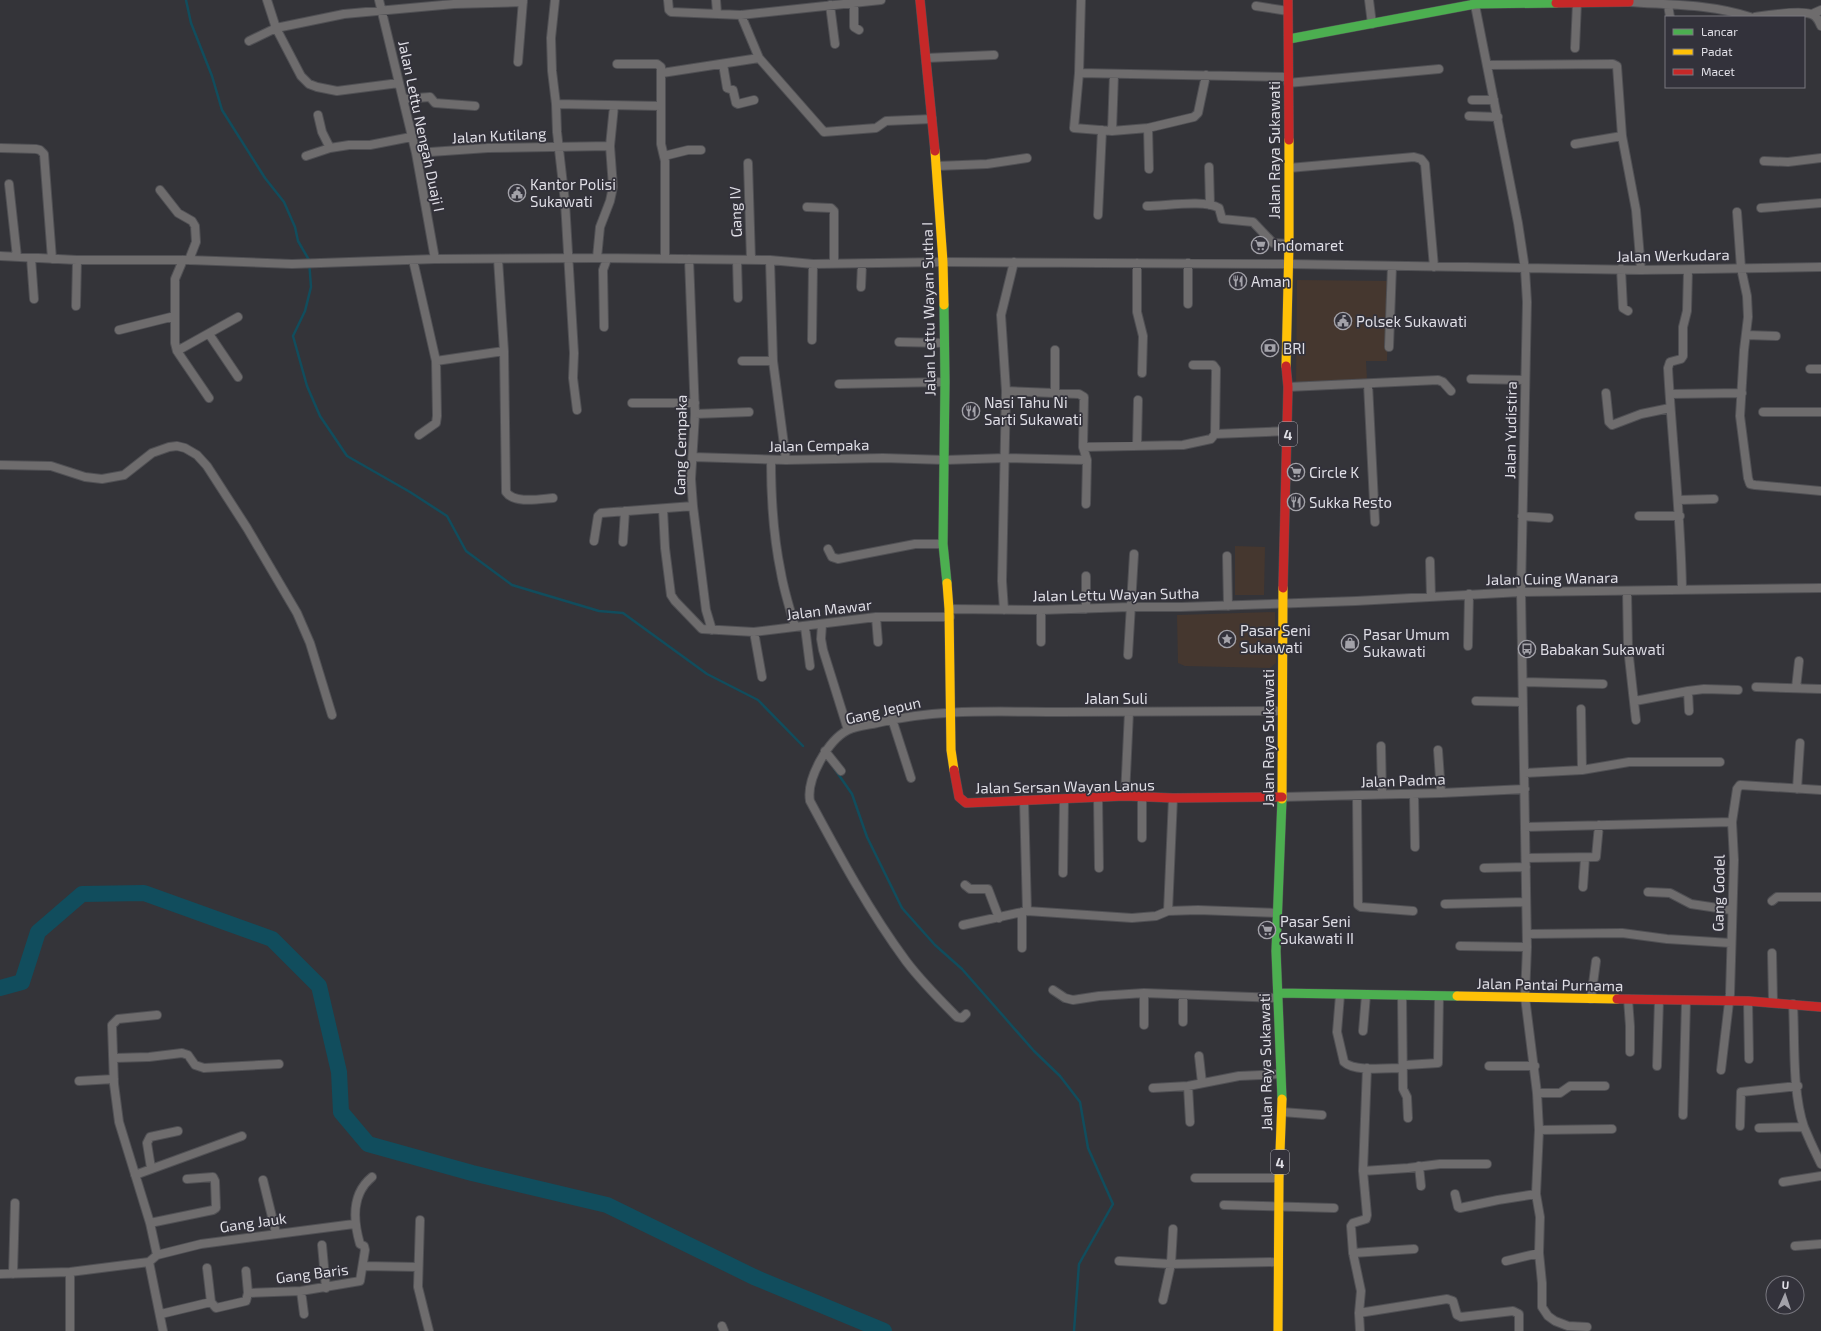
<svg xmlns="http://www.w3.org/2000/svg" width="1821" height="1331" viewBox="0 0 1821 1331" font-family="'Exo 2',sans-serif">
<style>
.commercial{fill:#45372f}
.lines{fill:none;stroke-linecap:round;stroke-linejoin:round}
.stream{stroke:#114d5d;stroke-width:2.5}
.river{stroke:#114d5d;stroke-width:16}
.street-casing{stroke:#505054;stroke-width:10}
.fast-casing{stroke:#505054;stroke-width:10}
.slow-casing{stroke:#505054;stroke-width:10}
.jam-casing{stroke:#505054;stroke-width:10}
.street{stroke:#6e6c6d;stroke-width:8}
.fast{stroke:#4caf50;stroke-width:9}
.slow{stroke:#ffc107;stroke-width:9}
.jam{stroke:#c62828;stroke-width:9}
.labels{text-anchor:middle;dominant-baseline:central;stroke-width:3.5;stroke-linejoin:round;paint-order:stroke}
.shield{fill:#33323b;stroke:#abaab2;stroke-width:1}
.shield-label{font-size:14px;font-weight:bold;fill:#dfdee5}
.street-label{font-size:15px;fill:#dfdee5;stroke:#33323b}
.poi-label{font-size:15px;fill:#dfdee5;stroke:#33323b;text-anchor:start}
</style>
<rect width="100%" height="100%" fill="#343439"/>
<path class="commercial" d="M1297,280L1389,281L1387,361H1366L1367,380L1296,384Z
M1235,546L1265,547L1264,595H1235Z
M1275,612L1276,663L1270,668L1185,666L1178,663L1177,615Z"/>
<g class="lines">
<path class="stream" d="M186,0L191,23L212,76L222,110L265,178L284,202L295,227L298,241L309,260L311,287L305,311L293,336L307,386L320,416L347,456L410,492L447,516L466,551L512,585L599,611L623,613L707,674L758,700L803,746
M834,768L852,794L867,837L902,908L935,945L962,969L1034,1051L1060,1076L1080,1102L1088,1148L1113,1204L1079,1264L1074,1331"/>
<path class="river" d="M0,988L22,982L38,932L82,894L144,893L272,939L319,986L339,1072L341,1112L368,1144L472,1173L607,1205L754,1277L884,1331"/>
<defs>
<path id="street" d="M267,0L276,28L301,76L309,84L317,87L337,91L399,83
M379,0L416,153L435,259
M555,0L551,38L552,71L556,104L557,132L565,202L574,353L573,378L577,410
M668,0L669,10L671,12L741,15L881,0
M716,0L717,13
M1081,0L1079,73L1074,128L1112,131L1148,128L1194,117L1198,113L1206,75
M1369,0L1372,24
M1474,0L1518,223L1525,269L1527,302L1521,592L1527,947L1525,997L1537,1093L1539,1130L1536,1194L1540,1217L1539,1253L1542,1283V1307L1548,1316L1555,1321L1568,1326L1587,1327
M854,2V27L859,30
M1629,2C1670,5 1711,4 1750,17
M830,5L835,44
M1668,5L1670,17
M1256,6L1288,11
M1812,14L1821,10
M741,15L759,58L824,132L876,128L886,121L932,119
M1755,17C1768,15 1799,10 1811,14C1817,16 1819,21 1821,26
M249,41L276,28L344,14L454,4L523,2
M1575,48L1577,3
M926,58L994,55
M518,62L523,0
M617,64H657L661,67V144L665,161V259
M723,64L727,88L733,90L736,103L738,104L754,100
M1487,65L1613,64L1617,66L1622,136L1636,210L1641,270
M662,73L759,58
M1079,73L1288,77
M1288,83L1439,69
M403,99L430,97L435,103L475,106
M1472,100H1494
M556,104L661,106
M318,115L322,132L330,148
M1469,116L1498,117
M1148,128L1149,169
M1112,131L1114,74
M1575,144L1622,136
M0,148L36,149L40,150L44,154L52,259
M416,153L488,148L610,146
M306,156L330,148L349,145H370L411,137
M664,156L688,150H701
M1764,161L1788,162L1821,158
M748,163L751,260
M937,166L987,164L1027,158
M1209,167L1210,205
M1289,168L1414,157L1421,159L1425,164L1434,267
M9,184L17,257
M160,190L178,213L192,221L195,226L196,242L189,260
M1147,206C1165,206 1205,199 1219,208L1222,219L1253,222L1273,243L1289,244
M807,207L831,208L834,211V263
M1761,208L1821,203
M1737,212L1741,268L1747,296L1748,317L1744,350L1740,416L1748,478L1750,484L1755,485L1821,491
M1098,215L1102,130
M0,256L77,260H189L292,264L435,259L597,258L770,260L813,264L943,262L1288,264L1641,270L1821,267
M31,258L34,299
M597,258L600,227L610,201L613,187L610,146L614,106
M498,259L504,351L506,492C514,504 540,499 553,498
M689,259L695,414L691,479L693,506L706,610L712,630
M183,260L175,279V343L177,351L238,317
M413,260L436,361L437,416L436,423L419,435
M737,260L738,298
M770,260L773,361L786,460
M1137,263V312L1143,336L1142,373
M1621,269L1623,308L1628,311
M861,287L862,264
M1188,304V263
M76,306L77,260
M604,327L603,270L607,259
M119,330L175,316
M209,334L238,377
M1746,335L1776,336
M812,340L813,264
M899,342L943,343
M1389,347L1392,266
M1055,350V394
M177,351L209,398
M436,361L504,351
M742,361H773
M1193,365H1213L1216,369L1215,434
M1810,369H1821
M1471,379L1525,380
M839,384L945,382
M1368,384L1375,522
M1288,387L1438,380L1443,382L1451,391
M1006,391L1079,394L1084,397L1083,447L1087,460L1086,504
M1606,393L1609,422L1612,425L1641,414L1670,408
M1670,394L1742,393
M632,403H695
M1763,412H1821
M695,414L749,412
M1137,446L1138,400
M1083,447L1183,445L1211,439L1215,434L1288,431
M693,457L786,460L883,458L945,460L1005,458L1087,460
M771,460C771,498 773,535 781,573C784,591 790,609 795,627
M0,465L51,466L85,477L102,479L124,475L152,453L169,447L177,446L185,448L197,455L207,466L247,528L297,613L310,643L332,715
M1678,500L1714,499
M663,509L665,548L671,595L675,601L702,629L754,632L876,617H950
M1522,516L1549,518
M1639,516H1680
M594,541L598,516L601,513L693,506
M623,542L625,511
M828,549L832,557L838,559L915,544H943
M1227,556L1228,606
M1430,561L1431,597
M1086,576V609
M1682,590C1681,516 1672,442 1668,368L1670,362L1681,359L1683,356V327L1687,311L1688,270
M1627,591L1628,648L1636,720
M949,609L1041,610L1130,607H1181L1356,601L1521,592L1821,588
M1004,610L1002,581L1006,391L1001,315L1014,262
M1041,610V642
M876,617L878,642
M822,624L821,639L823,650L848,730
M805,627L810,666
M754,632L762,677
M1468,646L1469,594
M1128,655L1134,554
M1523,682L1603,684
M1756,687L1821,689
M1796,688L1799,661
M1688,691L1704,689L1738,690
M1476,701L1522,702
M1635,701L1688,691L1689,711
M1581,709L1582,770
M892,719L911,778
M1381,746L1382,794
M1438,750L1441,793
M825,751L841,771
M1525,773L1582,770L1629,762H1720
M1797,789L1800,743
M1414,794L1415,847
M1125,796L1129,712
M1357,796L1358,905L1361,907L1413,911
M1282,797L1441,793L1525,789
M1098,798L1099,868
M1024,800L1027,911
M1525,827L1732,822
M1142,838V798
M1526,858L1596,857L1599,825
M1484,868L1526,867
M1063,873L1064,799
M965,885L970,889H988L999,918
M1583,887L1585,858
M1648,892L1670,893L1691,904L1731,910
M1772,901L1777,897H1821
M1445,904L1526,902
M1168,911L1173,798
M963,925L1027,911L1132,918L1156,916L1168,911L1198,910L1277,913
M1527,934L1622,933L1667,939L1731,943
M1460,946L1527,947
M1022,948V912
M1772,953L1773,1002
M1053,990L1065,998L1073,1000L1099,996L1144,993L1278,998
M1144,993V1025
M1340,995L1337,1032L1344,1062C1354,1072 1388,1068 1402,1068L1406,1065L1438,1063L1439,996
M1402,995L1403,1089L1407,1097L1408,1118
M1591,999L1596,961
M1628,999L1630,1026V1052
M1748,1001L1749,1059
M1793,1004C1795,1041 1792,1092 1804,1127C1809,1139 1815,1152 1821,1164
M966,1014L962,1018L957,1017C939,999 921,981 906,961C869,911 839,855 810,801C806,779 828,740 848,730C856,726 868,725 877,723C938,708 999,712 1061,712C1134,712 1208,712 1282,711
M1183,1022V995
M1363,1031L1366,995
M1199,1056L1202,1083
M114,1058L149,1057L182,1053L188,1055L195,1065L204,1068L279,1064
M1489,1066H1535
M1657,1066L1659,1000
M1721,1070L1730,994L1734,860L1732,822L1737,789L1740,785L1821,790
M79,1081L114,1079
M1188,1086L1190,1122
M1153,1088L1188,1086L1239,1076L1281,1074
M1537,1093H1560L1570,1086H1605
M1282,1112L1322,1115
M1683,1115L1686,1001
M1740,1126L1741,1092L1798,1086
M1759,1128L1804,1127
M1539,1130L1612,1129
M1419,1166L1421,1186
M151,1168L147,1143L150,1137L178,1131
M1363,1171L1408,1168L1440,1164H1487
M135,1175L242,1136
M1195,1178H1279
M263,1180L276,1233
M1783,1182L1821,1176
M1455,1194L1458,1207L1460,1208L1498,1200L1536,1194
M1224,1205L1334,1208
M420,1220L418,1287L429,1331
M150,1223L213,1210L216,1208L215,1181L213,1177L187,1179
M322,1245L326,1288
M1795,1246L1821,1244
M1353,1253L1351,1226L1353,1223L1366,1219L1367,1215L1363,1171L1367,1068
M157,1255L201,1244L354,1224
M1119,1261L1171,1264L1277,1262
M1506,1261L1539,1253
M149,1262L157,1255L150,1223L119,1122L114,1084L112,1025L118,1019L157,1015
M149,1262L163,1331
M363,1266L418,1267
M207,1268L211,1302L216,1308L246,1301L248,1293L246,1271
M0,1274L70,1272L149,1262
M13,1274L15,1203
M301,1291L304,1314
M248,1293L301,1291L360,1281L365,1250L364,1246L360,1244C353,1220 351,1194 372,1177
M1163,1300L1171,1264L1173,1229
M1359,1313L1447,1299L1453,1301L1457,1315L1461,1317L1513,1311L1519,1314V1331
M161,1314L211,1302
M722,1326L724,1331
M70,1331V1272
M1360,1331L1359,1313L1361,1291L1353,1253L1414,1249"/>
<path id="fast" d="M1289,39L1475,4L1556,3
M944,305L945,382L943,544L947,583
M1278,993L1457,996
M1282,1099L1276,951L1282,799"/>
<path id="slow" d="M935,151L943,262L944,305
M1286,366L1289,244V140
M947,583L949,609L951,750L954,770
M1282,799L1283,588
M1457,996L1617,999
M1278,1331L1279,1178L1282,1099"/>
<path id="jam" d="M920,0L935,151
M1288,0L1289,140
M1556,3L1629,2V0
M1283,588L1288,387L1286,366
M954,770L959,797L966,803L1125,796L1173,798L1282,797
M1617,999L1748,1001L1821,1007"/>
</defs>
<use href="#street" class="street-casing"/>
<use href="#fast" class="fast-casing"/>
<use href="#slow" class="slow-casing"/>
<use href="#jam" class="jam-casing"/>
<use href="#street" class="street"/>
<use href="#fast" class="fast"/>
<use href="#slow" class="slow"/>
<use href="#jam" class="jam"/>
</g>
<defs>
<symbol id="civic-ring" viewBox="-11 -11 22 22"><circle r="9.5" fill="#33323b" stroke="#a3a2a9" stroke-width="1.5"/><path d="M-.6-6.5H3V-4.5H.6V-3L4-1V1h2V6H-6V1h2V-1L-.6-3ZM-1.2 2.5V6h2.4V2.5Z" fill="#a3a2a9"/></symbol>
<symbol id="supermarket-ring" viewBox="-11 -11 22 22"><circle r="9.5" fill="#33323b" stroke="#a3a2a9" stroke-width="1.5"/><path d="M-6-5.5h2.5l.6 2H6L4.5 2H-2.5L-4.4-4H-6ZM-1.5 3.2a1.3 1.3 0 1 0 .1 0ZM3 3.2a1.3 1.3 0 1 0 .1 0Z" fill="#a3a2a9"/></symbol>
<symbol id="restaurant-ring" viewBox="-11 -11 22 22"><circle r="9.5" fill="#33323b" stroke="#a3a2a9" stroke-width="1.5"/><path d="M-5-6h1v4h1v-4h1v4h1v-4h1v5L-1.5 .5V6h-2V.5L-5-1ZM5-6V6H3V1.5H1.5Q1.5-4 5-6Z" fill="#a3a2a9"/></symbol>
<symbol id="bank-ring" viewBox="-11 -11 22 22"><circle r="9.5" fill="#33323b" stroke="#a3a2a9" stroke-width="1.5"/><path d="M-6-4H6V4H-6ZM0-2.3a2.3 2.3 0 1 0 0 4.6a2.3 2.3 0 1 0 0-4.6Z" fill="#a3a2a9"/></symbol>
<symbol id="sight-ring" viewBox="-11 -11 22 22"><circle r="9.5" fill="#33323b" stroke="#a3a2a9" stroke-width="1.5"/><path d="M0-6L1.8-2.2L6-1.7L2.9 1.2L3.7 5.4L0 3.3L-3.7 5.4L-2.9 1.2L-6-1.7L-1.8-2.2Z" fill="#a3a2a9"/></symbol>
<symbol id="shop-ring" viewBox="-11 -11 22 22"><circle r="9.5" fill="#33323b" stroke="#a3a2a9" stroke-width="1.5"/><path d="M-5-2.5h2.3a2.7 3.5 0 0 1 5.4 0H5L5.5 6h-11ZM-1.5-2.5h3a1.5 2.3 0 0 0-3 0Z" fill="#a3a2a9"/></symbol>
<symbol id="bus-ring" viewBox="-11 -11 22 22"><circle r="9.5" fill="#33323b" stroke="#a3a2a9" stroke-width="1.5"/><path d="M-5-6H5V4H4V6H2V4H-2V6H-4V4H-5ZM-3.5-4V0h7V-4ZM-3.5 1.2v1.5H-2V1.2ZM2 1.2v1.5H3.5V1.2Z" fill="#a3a2a9"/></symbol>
</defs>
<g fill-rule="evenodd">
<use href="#civic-ring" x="507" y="183" width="20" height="20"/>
<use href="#supermarket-ring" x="1250" y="235" width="20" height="20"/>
<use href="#restaurant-ring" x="1228" y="271" width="20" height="20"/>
<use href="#civic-ring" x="1333" y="311" width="20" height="20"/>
<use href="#bank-ring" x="1260" y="338" width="20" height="20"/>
<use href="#restaurant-ring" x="961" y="401" width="20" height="20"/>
<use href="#supermarket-ring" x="1286" y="462" width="20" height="20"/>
<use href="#restaurant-ring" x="1286" y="492" width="20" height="20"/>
<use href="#sight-ring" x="1217" y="629" width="20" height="20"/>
<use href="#shop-ring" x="1340" y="633" width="20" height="20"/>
<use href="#bus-ring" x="1517" y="639" width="20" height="20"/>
<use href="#supermarket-ring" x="1257" y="920" width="20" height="20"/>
</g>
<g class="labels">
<g class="shield">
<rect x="1279" y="422" width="18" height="24" rx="3"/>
<rect x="1271" y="1150" width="18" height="24" rx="3"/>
</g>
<g class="shield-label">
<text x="1288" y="434">4</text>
<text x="1280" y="1162">4</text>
</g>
<g class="street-label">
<text transform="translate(422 126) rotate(78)">Jalan Lettu Nengah Duaji I</text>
<text transform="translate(499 135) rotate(-3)">Jalan Kutilang</text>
<text transform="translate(1274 150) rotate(-90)">Jalan Raya Sukawati</text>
<text transform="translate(735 212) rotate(-92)">Gang IV</text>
<text transform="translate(1673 255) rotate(-1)">Jalan Werkudara</text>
<text transform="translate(928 309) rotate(-91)">Jalan Lettu Wayan Sutha I</text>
<text transform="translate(1510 430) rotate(-89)">Jalan Yudistira</text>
<text transform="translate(680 445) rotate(-89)">Gang Cempaka</text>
<text transform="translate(819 445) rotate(-1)">Jalan Cempaka</text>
<text transform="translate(1552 578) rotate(-1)">Jalan Cuing Wanara</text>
<text transform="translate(1116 594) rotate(-1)">Jalan Lettu Wayan Sutha</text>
<text transform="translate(829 609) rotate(-7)">Jalan Mawar</text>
<text x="1116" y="698">Jalan Suli</text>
<text transform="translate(883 710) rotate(-13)">Gang Jepun</text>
<text transform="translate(1268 738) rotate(-90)">Jalan Raya Sukawati</text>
<text transform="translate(1403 780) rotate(-2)">Jalan Padma</text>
<text transform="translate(1065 786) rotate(-1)">Jalan Sersan Wayan Lanus</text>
<text transform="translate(1718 893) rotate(-89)">Gang Godel</text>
<text transform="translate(1550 984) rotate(1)">Jalan Pantai Purnama</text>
<text transform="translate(1265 1062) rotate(-91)">Jalan Raya Sukawati</text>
<text transform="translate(253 1222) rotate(-8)">Gang Jauk</text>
<text transform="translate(312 1273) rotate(-7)">Gang Baris</text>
</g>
<g class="poi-label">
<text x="530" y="184">Kantor Polisi<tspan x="530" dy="17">Sukawati</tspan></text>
<text x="1273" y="245">Indomaret</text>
<text x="1251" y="281">Aman</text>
<text x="1356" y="321">Polsek Sukawati</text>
<text x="1283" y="348">BRI</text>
<text x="984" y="402">Nasi Tahu Ni<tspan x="984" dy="17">Sarti Sukawati</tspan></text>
<text x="1309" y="472">Circle K</text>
<text x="1309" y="502">Sukka Resto</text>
<text x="1240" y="630">Pasar Seni<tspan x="1240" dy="17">Sukawati</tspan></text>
<text x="1363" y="634">Pasar Umum<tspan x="1363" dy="17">Sukawati</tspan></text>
<text x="1540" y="649">Babakan Sukawati</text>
<text x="1280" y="921">Pasar Seni<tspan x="1280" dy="17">Sukawati II</tspan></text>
</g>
</g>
<rect x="1665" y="16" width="140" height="72" fill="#33323b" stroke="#78777f"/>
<rect x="1673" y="29" width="20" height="6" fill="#4caf50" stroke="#78777f"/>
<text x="1701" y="36" font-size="12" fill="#dfdee5">Lancar</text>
<rect x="1673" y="49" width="20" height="6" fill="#ffc107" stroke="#78777f"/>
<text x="1701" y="56" font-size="12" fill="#dfdee5">Padat</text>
<rect x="1673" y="69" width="20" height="6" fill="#c62828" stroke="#78777f"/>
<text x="1701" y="76" font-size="12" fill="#dfdee5">Macet</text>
<g transform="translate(1785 1295) rotate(3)"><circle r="19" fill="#33323b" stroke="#78777f"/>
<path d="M0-3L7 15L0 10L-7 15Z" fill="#a3a2a9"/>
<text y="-6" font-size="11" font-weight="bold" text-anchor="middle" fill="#dfdee5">U</text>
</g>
</svg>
